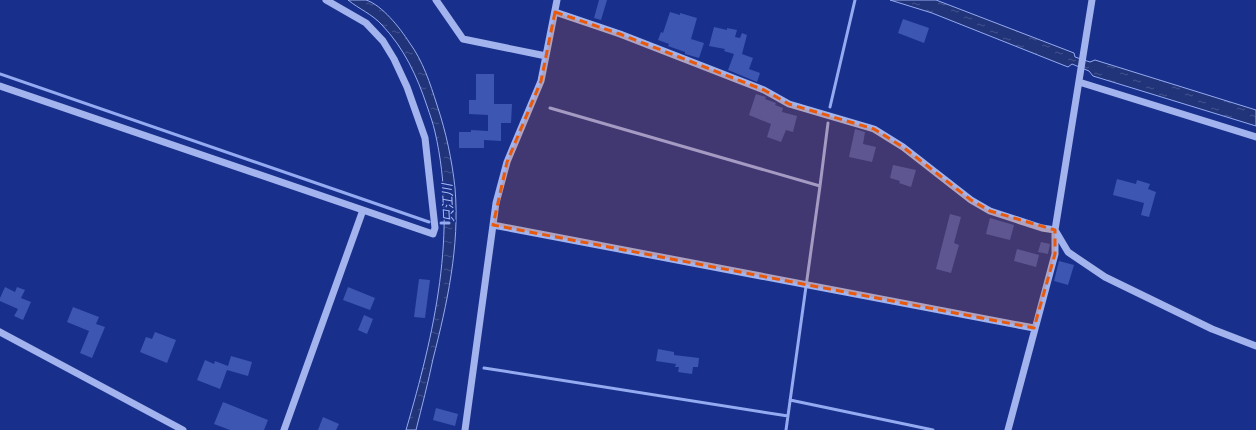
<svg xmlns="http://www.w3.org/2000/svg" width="1256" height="430" viewBox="0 0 1256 430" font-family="'Fira Sans Condensed','Noto Sans JP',sans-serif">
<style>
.water{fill:url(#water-ripples);stroke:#94aaf1}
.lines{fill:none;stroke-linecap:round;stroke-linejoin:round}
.stream{stroke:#94aaf1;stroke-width:3}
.building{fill:#3c56b2}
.minor{stroke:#a2b3ee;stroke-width:7}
.marked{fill:#e8590c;fill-opacity:0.2;stroke:#e8590c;stroke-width:3;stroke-dasharray:8 5;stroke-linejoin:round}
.labels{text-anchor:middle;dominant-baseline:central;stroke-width:3;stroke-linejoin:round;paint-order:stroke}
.water-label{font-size:13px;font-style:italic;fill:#adbef5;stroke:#18308b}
</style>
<defs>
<pattern id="water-ripples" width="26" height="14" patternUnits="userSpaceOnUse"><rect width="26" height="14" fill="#223479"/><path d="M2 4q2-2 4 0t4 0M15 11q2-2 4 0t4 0" fill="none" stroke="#43528d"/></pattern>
</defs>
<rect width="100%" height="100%" fill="#18308b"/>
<path class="water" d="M348,0C353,0 361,0 366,0C382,5 400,28 409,42C423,61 430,83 437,105C446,132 452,160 455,188C460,246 447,304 433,359C428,383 422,406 416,430H406C434,334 458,232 435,132C433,123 430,115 427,106C417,76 404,48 382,25C372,14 359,9 348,0Z
M890,0H936L1074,53L1075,57L1090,62L1095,60L1256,110V126L1093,76L1089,71L1072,64L1068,67L932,13Z"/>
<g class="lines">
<path class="stream" d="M0,74L429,222
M830,107L855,0
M550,108L820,186
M441,223H449
M484,368L788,416
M790,400L933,430
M786,430L820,186L828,123"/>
</g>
<path class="building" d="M599,0H607L601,20L594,18Z
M670,12L680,15V13L697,18L691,39L704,43L699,58L685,54V52L668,46L669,44L658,40L661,32L663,33Z
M903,19L929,28L924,43L898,33Z
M714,27L727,30V28L737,30L735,37L740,38L742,33L747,35L742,54L753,58L749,69L760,73L757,82L728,70L734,54L724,51L725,49L709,46Z
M476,74H494V104H512L511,123H501V141L484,140V148H459V132H471V130L488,131V115L469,114V100H476Z
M756,94L766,97L765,99L776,103L775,105L783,108L782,112L797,116L793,132L786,130L781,142L767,137L771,124L749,115Z
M855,129L865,132L863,144L876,147L872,162L849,157Z
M893,165L916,170L911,187L899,183L900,181L890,178Z
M1117,179L1136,184L1137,180L1150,184L1148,189L1156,192L1149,217L1141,215L1144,203L1113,195Z
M950,214L961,217L954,243L959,245L951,273L936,269Z
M990,218L1014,225L1010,240L986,234Z
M1041,242L1050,244L1048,254L1038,252Z
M1017,249L1039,255L1036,267L1014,261Z
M1059,261L1074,265L1068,285L1054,281Z
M419,279L430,280L425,318L414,317Z
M5,287L15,292L17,287L25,290L21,298L31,302L23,320L14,316L18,309L0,301V298Z
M348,287L375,298L370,310L343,300Z
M73,307L99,317L96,324L105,327L92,358L80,353L89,331L67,322Z
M364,315L373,319L367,334L358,330Z
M155,332L176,340L167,363L140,352L146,337L152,339Z
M658,349L674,352V355L699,358L698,367H693L692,374L678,372L679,367H675L676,364L656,361Z
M231,356L252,362L248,376L227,370L220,389L197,380L205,360L214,364L215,361L228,366Z
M223,402L268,420L264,430H230L214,424Z
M436,408L458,414L455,426L433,420Z
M323,417L339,424L336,430H318Z"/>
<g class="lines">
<path class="minor" d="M436,0L463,39L546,56
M555,12L620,34L764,90L789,104L874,129L903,147L971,200L990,211L1042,228L1055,230L1068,252L1105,277L1212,329L1256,346
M1079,82L1256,137
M0,86L433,234L435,228L425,138L407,87L394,59L383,41L366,23L326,0
M493,225L1034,328
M0,332L183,430
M284,430L363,210
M465,430L496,203L507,162L541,81L557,0
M1008,430L1055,254V230L1092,0"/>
</g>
<path class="marked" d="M555,12L620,34L764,90L789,104L874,129L903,147L971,200L990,211L1055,230V254L1034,328L493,225L507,162L541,81Z"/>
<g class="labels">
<g class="water-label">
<text transform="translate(448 203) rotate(-93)">只江川</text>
</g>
</g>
</svg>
